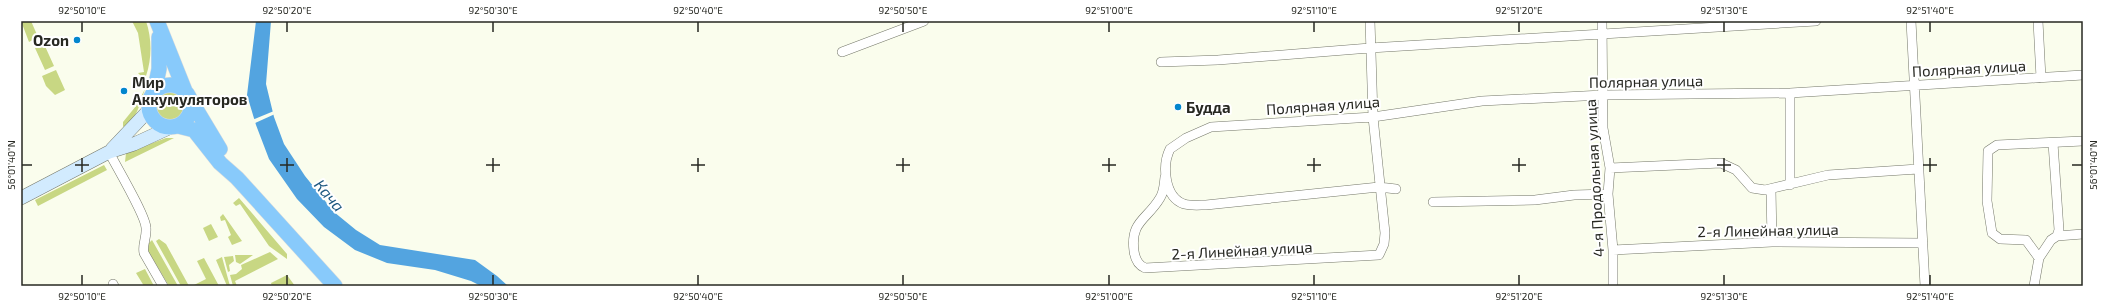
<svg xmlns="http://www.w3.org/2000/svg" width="2104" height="307" viewBox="0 0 2104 307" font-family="'Exo 2',sans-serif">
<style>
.green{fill:#c8d783}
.water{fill:#53a4e0}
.pier{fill:#fafded}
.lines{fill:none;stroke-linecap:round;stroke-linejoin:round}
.minor-casing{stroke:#747769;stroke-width:10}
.secondary-casing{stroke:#747769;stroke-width:14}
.trunk-casing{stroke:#dcdddc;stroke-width:16}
.minor{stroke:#fff;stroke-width:9}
.secondary{stroke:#d2ebfe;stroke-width:13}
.trunk{stroke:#88cafb;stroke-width:15}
.ticks{fill:none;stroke:#272822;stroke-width:1.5}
.poi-dot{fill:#0286cd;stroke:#fff;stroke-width:1.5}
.labels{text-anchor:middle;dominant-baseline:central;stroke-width:4;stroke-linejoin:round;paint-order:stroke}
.poi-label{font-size:15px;font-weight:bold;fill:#272822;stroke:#fff;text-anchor:start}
.street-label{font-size:15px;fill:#272822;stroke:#fff}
.water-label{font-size:16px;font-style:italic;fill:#1e5981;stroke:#fff}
.neatline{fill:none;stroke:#272822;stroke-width:1.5}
.ticks-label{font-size:10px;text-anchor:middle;fill:#272822}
</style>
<rect width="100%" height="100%" fill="#fafded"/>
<path class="green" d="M21,21H31L38,37L29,42Z
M132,21H146C152,39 152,58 146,76L142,77L138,73L144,72L138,33Z
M44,44L54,66L45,70L35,48Z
M56,70L65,90L55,95L46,86L42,76Z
M145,89C140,103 137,120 123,127V122L136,106Z
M155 107a15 15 0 1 1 30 0a15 15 0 1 1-30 0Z
M166,138H174L125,162L126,153Z
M104,165L107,170L38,206L35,200Z
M239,198L287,254V259L269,246L240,204L236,206L233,203Z
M223,214L242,241L232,245L228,237L231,235L225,220L221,221L220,217Z
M211,224L218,237L209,241L203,228Z
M159,239L166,244L189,286H181L156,241Z
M152,240L178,286H169L148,251V244Z
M270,252L278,259L235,281L237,286H233L230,275L236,274L242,269L241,265Z
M235,255H253L240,264L236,262Z
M233,256L234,261L229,265L230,271L228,272L224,257Z
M222,257L230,286H227L216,260Z
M204,258L219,286H192L206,279L197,261Z
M145,269L154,286H144L136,273Z
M287,275L295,286H272L271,283Z"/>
<path class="water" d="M256,21H271L266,84L274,117L284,144L305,176L334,212L356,230L380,245L475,260L497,276L508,286H481L471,281L435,270L387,263L355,250L324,227L297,199L269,159L256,125L247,95Z"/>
<path class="pier" d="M274,111L275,114L253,124L252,120Z"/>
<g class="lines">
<defs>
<path id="minor" d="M1602,21L1603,128L1610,168L1608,194L1613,250V286
M1911,21L1925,286
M2038,21L2041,78
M842,52L924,21
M1161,62L1218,60L1370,48L1816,21
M109,152C116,166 146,216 146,228C147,237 142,245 144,253L163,286
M1610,168L1721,163L1736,170L1752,188L1765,190L1828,175L1918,169
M1165,177C1164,185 1164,192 1160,198C1147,220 1130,221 1134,251C1135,259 1138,265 1145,268L1379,255L1384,244L1385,233L1373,117L1370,21
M1790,185V93
M1396,189L1379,187L1206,205C1200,205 1191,206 1184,204C1164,197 1162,165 1170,149L1186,138L1211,127L1373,117L1482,101L1603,95L1790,93L2083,75
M1771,189L1772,242
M1433,202L1535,200L1574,195L1608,194
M2057,236L2083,234
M1613,250L1772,242L1923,243
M2039,258L2051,240L2057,236L2059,230L2053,143
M113,284L114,286
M2034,286L2039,258L2026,240L2000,239L1992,233L1987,201L1988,151L1997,145L2083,141"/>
<path id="secondary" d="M112,149L149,110
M21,198L109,152L134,144L169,128"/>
<path id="trunk" d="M157,21L185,91
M149 106a21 21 0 1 1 42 0a21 21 0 1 1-42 0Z
M154,93L159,69V37
M190,99L220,149
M178,126L194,130L220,163L237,178L335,286"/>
</defs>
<use href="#minor" class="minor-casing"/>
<use href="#secondary" class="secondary-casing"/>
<use href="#trunk" class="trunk-casing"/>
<use href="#minor" class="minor"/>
<use href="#secondary" class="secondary"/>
<use href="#trunk" class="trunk"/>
</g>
<path class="ticks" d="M82,22V32M287,22V32M493,22V32M698,22V32M903,22V32M1109,22V32M1314,22V32M1519,22V32M1724,22V32M1930,22V32M82,158V172M287,158V172M493,158V172M698,158V172M903,158V172M1109,158V172M1314,158V172M1519,158V172M1724,158V172M1930,158V172M22,165H32M75,165H89M280,165H294M486,165H500M691,165H705M896,165H910M1102,165H1116M1307,165H1321M1512,165H1526M1717,165H1731M1923,165H1937M2072,165H2082M82,275V285M287,275V285M493,275V285M698,275V285M903,275V285M1109,275V285M1314,275V285M1519,275V285M1724,275V285M1930,275V285"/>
<g class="poi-dot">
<circle cx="77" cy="40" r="4"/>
<circle cx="124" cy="91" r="4"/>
<circle cx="1178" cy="107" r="4"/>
</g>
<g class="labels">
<g class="poi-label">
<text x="69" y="40" text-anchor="end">Ozon</text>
<text x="132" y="82">Мир<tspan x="132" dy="17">Аккумуляторов</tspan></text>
<text x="1186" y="107">Будда</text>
</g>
<g class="street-label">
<text transform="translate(1969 68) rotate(-3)">Полярная улица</text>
<text transform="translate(1646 81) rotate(-1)">Полярная улица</text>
<text transform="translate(1323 105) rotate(-4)">Полярная улица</text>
<text transform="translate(1594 178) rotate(-93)">4-я Продольная улица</text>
<text transform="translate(1768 230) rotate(-1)">2-я Линейная улица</text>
<text transform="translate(1242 250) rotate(-3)">2-я Линейная улица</text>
</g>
<g class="water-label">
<text transform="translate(330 195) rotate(50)">Кача</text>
</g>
</g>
<rect width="2104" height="307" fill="none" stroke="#ffffff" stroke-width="44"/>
<rect x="22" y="22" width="2060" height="263" class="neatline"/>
<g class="ticks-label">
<text x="82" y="14">92°50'10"E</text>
<text x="287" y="14">92°50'20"E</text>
<text x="493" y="14">92°50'30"E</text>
<text x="698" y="14">92°50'40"E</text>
<text x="903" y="14">92°50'50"E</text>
<text x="1109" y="14">92°51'00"E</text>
<text x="1314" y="14">92°51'10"E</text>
<text x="1519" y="14">92°51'20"E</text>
<text x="1724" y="14">92°51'30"E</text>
<text x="1930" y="14">92°51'40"E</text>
<text transform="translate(11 165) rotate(-90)" y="4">56°01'40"N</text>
<text transform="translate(2093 165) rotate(-90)" y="4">56°01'40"N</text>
<text x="82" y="300">92°50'10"E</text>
<text x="287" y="300">92°50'20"E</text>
<text x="493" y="300">92°50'30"E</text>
<text x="698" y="300">92°50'40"E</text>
<text x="903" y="300">92°50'50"E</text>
<text x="1109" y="300">92°51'00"E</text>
<text x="1314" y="300">92°51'10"E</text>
<text x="1519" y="300">92°51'20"E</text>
<text x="1724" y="300">92°51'30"E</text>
<text x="1930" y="300">92°51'40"E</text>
</g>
</svg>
